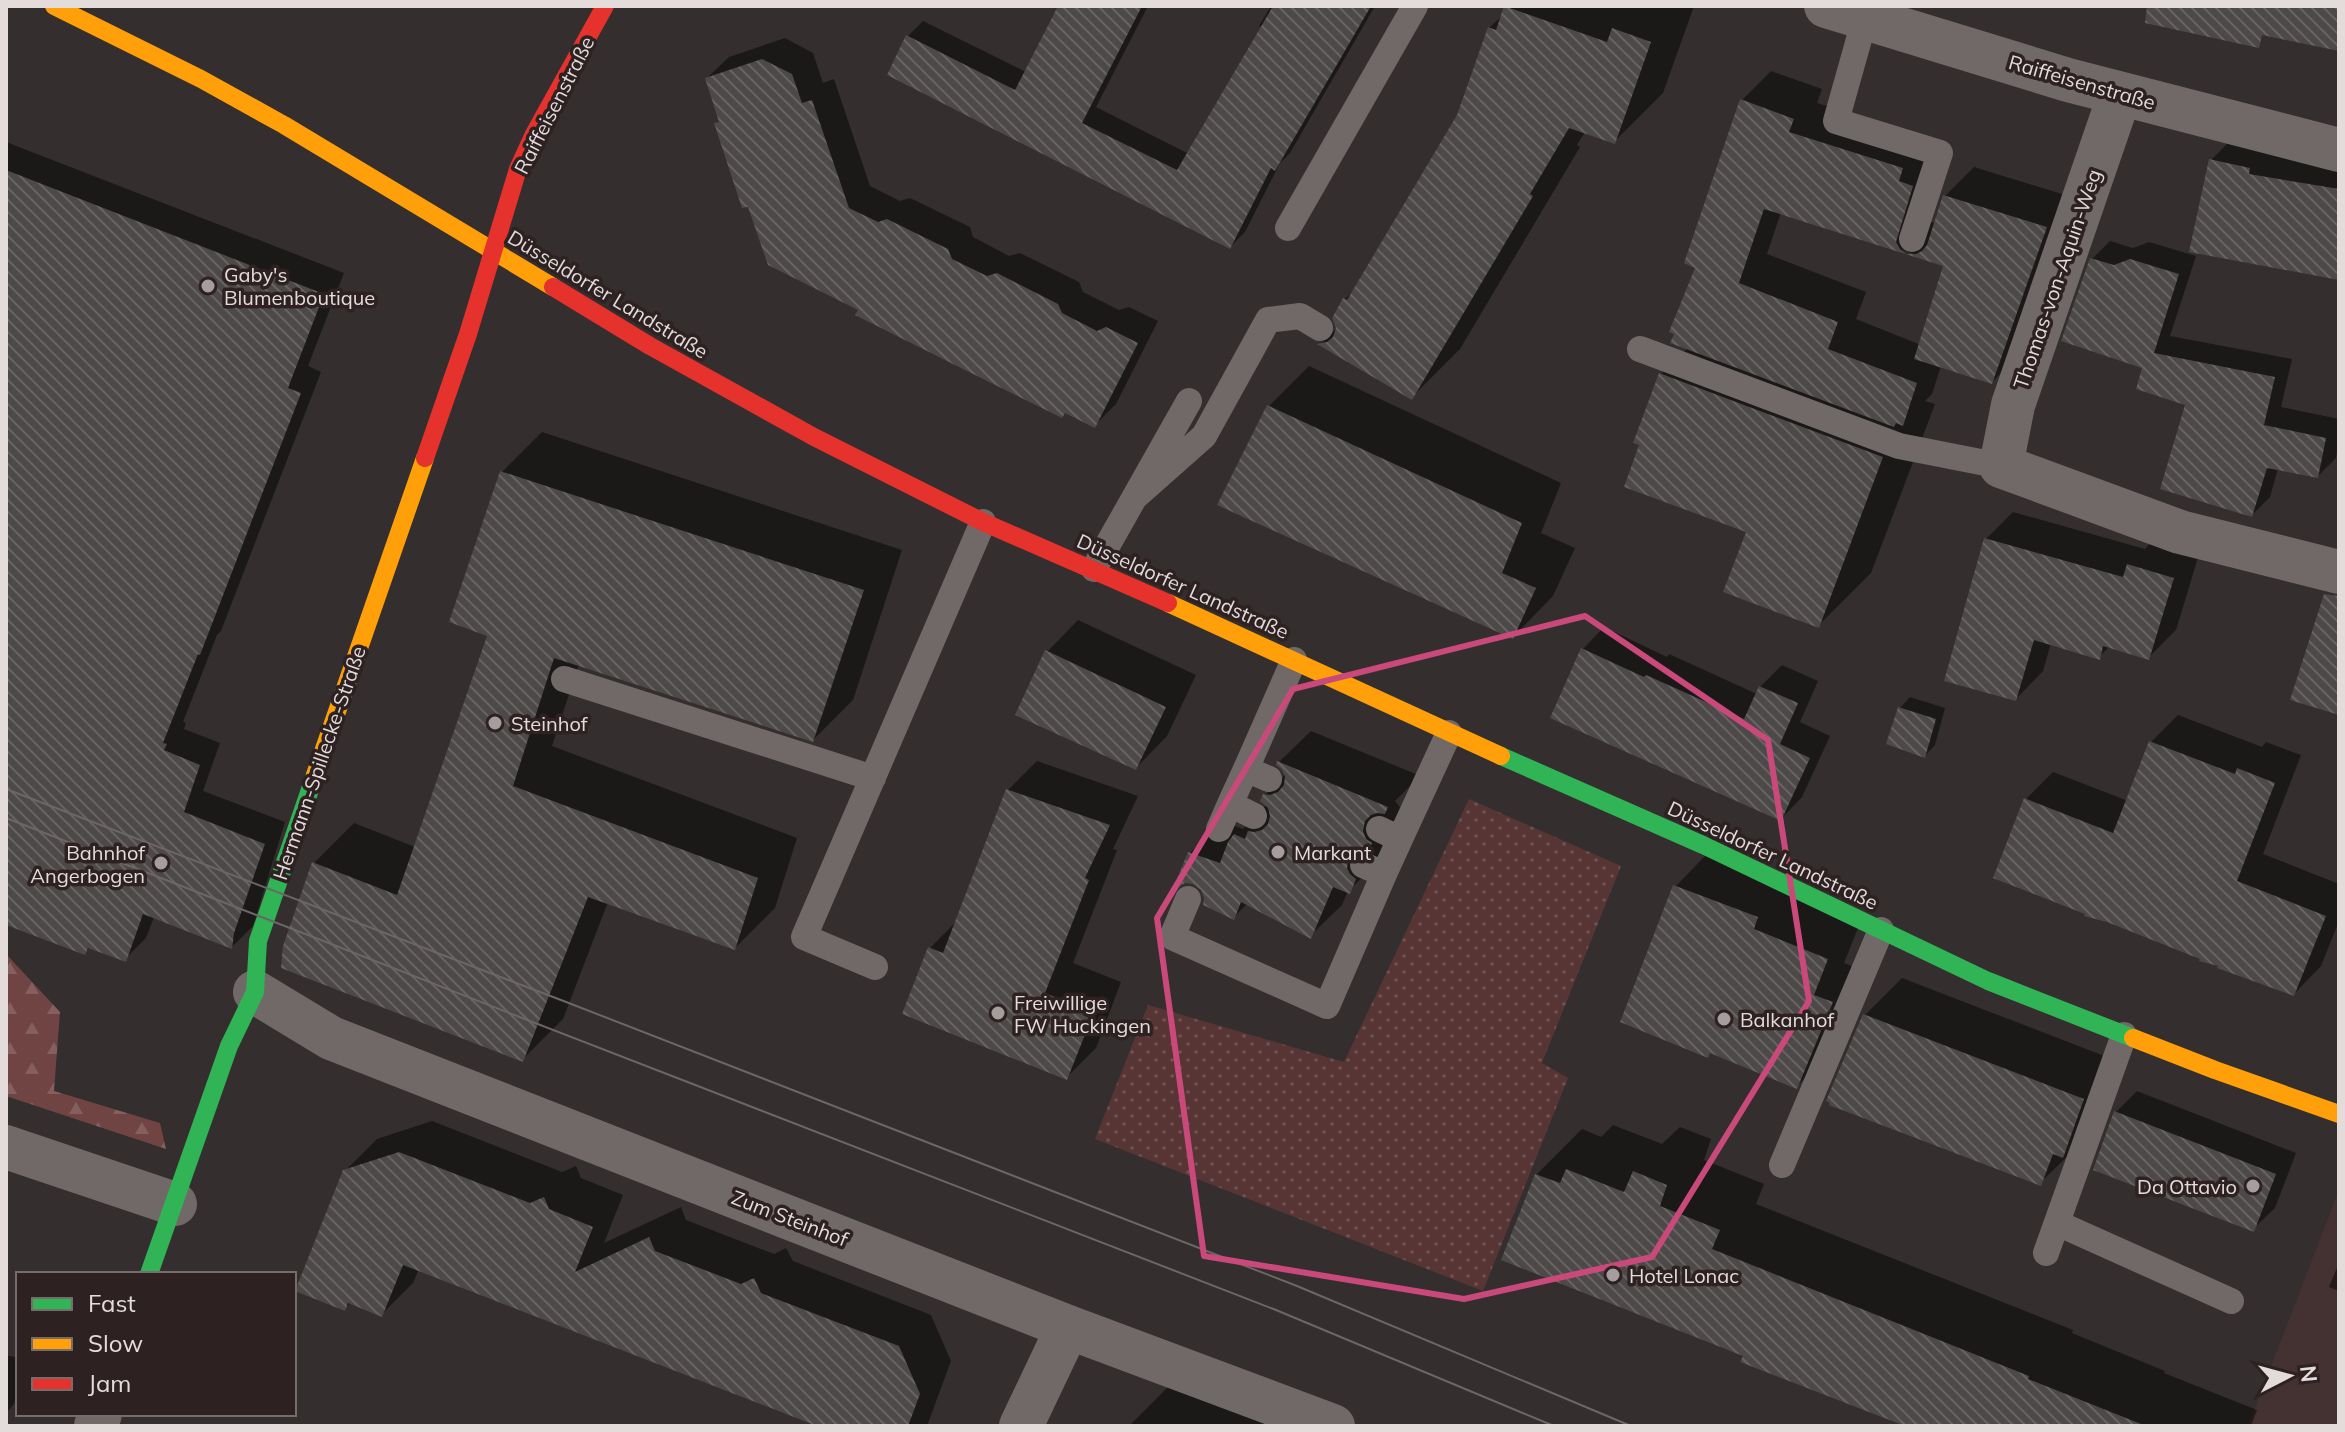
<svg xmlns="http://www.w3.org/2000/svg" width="2345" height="1432" viewBox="0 0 2345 1432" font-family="Mulish,sans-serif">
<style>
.built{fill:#443131}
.forest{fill:url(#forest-firs)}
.park{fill:url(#park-dots)}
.shadow{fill:#0007;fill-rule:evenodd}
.building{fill:url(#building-back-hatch)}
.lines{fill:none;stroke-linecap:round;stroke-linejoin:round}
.lane{stroke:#706968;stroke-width:26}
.street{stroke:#706968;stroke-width:44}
.fast{stroke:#30b455;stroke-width:18}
.slow{stroke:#ff9f0a;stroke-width:18}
.jam{stroke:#e5322d;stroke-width:18}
.tram{stroke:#6d6666;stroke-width:2}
.marked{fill:none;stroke:#ca497b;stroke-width:6;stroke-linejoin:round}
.poi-dot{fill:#a69e9e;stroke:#2e2121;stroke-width:3}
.labels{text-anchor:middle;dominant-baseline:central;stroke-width:7;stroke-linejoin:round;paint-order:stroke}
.street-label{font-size:20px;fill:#e4dbdb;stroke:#2e2121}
.poi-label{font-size:20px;fill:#e4dbdb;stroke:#2e2121;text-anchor:start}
</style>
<defs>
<pattern id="forest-firs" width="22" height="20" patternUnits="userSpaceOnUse" patternTransform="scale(2)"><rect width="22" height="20" fill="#714444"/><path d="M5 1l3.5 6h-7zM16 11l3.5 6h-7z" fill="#855e5e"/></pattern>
<pattern id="park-dots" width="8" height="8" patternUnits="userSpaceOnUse" patternTransform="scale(2)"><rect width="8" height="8" fill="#573534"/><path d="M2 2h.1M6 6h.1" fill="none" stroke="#6f5251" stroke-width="1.8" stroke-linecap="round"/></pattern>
<pattern id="building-back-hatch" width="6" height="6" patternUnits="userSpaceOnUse" patternTransform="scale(2)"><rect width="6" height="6" fill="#4e4949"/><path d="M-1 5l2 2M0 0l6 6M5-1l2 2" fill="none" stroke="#676363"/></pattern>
</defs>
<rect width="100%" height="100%" fill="#342e2e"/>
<path class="built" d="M2339,1190V1426H2248Z"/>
<path class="forest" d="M6,954L60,1012L54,1091L160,1123L166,1149L6,1096Z"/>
<path class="park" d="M1469,799L1621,866L1542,1063L1568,1078L1483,1291L1095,1139L1148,1005L1344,1062Z"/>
<path class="shadow" d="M1060,6H1148L1096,107L1189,154L1262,28L1259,26L1271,6H1375L1290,153L1280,163L1245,232L1230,247L908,36L923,21L1026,72Z
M1694,6L1663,93L1614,142L1585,132L1577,145L1580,147L1460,349L1411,398L1321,344L1338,327L1345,299L1357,287L1459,115L1489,28L1504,14L1507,6Z
M785,38L813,53L823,83L834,79L870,186L900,201L910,198L970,227L973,237L1009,256L1020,253L1079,282L1083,292L1119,310L1129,307L1158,321L1116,404L1095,425L860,309L717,124L721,120L707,78L729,57Z
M1771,71L1822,89L1817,103L1931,139L1929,220L1936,225L1945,196L1974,167L2075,198L2021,353L1992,382L1941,366L1932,394L1925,401L1935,404L1871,573L1818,626L1748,531L1642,444L1661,374L1688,348L1697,267L1742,100ZM1781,212L1946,264L1921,345L1856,319L1866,292L1767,254Z
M2240,131L2339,156V278L2211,160Z
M6,142L344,273L308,366L321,372L221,631L217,635L183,722L186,723L184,729L220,743L203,791L285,822L253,926L232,947L154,917L146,938L125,959L91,946L84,953L6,922Z
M2110,241L2133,248L2149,242L2196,256L2170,336L2292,359L2281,407L2339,419V440L2336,458L2318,476L2278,468L2270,497L2252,515L2188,404L2145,367L2092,259Z
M1309,366L1561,483L1541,533L1575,548L1553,596L1513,637L1269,406Z
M542,432L902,550L853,700L813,740L579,664L552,746L797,838L775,908L735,948L608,902L563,1019L523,1059L314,863L354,823L415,847L489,634L502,472Z
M2013,512L2145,549L2156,537L2200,551L2176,630L2149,657L2110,646L2099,657L2051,643L2043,671L2016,699L1986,539Z
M1078,620L1196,675L1167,736L1136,768L1047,652Z
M1604,627L1667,657L1669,654L1757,694L1760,687L1782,665L1818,681L1800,722L1830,736L1802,797L1781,819L1583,649Z
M1910,697L1945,708L1935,745L1925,756L1900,708Z
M2178,715L2262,747L2266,742L2301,755L2263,854L2339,884V921L2321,966L2294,994L2026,799L2053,772L2128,801L2151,742Z
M1311,731L1418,775L1416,780L1395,801L1403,811L1381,860L1348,891L1342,905L1310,936L1248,903L1234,917L1206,898L1190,853L1221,821L1243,829L1267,804L1265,795L1286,774L1279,762Z
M1037,761L1138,796L1113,849L1117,850L1073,963L1121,982L1096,1048L1067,1077L930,948L958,920L1008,790Z
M1706,855L1858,928L1844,963L1863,971L1828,1055L1796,1087L1711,1052L1675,887Z
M1902,978L2120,1062L2078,1146L2040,1183L1865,1015Z
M2137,1091L2296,1153L2275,1208L2253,1229L2116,1112Z
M432,1121L562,1172L576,1166L581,1178L623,1195L604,1243L681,1207L686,1220L774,1254L786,1248L793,1261L931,1315L951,1361L927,1426H813L814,1423L419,1269L413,1283L382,1314L351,1302L345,1308V1171L377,1139Z
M1613,1125L1662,1144L1680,1127L1711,1139L1704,1160L1764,1184L1756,1204L2073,1330L2072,1333L2165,1371L2164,1373L2257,1410L2251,1426H1901L1902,1423L1745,1354L1536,1175L1582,1129L1601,1137Z
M2339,1263V1291L2329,1287Z
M6,1355L18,1358V1388L14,1404L6,1413Z
M1182,1373L1316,1426H1129Z"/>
<path class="building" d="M1058,6H1142L1082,123L1177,170L1273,6H1371L1275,171L1271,168L1230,249L887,75L906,35L1015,90Z
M1504,6L1607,42L1612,28L1651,42L1615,144L1569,128L1530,194L1533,196L1412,400L1317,344L1327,342L1333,337L1336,328L1332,318L1343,298L1347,300L1457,115L1488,27L1496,30Z
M2147,6H2339V51L2262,35L2259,48L2145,23Z
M762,59L792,74L802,103L812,100L849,208L878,222L887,219L948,249L952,259L987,276L997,273L1058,304L1062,313L1097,331L1106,327L1138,343L1095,428L1065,413L1062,418L969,372L855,315L858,310L768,265L748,207L742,208L714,123L719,122L705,78Z
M1740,99L1794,119L1789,132L1903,168L1899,181L1913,186L1896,242L1900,249L1906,254H1916L1922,251L1927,245L1943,195L2047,227L1992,384L1914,359L1943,266L1764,209L1739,283L1838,322L1828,349L1917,383L1903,426L1896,423L1894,427L1670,343L1674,334L1669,332L1695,268L1684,263Z
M2209,159L2250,168L2249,174L2339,189V280L2189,252Z
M6,170L324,294L288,388L301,393L200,655L198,654L163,743L167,744L164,750L200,765L184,812L265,844L234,933L232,949L143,914L126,962L88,948L85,955L6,925Z
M2090,258L2114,265L2130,259L2179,274L2154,353L2275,377L2264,425L2326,438L2318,478L2267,468L2252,517L2160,489L2185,405L2136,389L2142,368L2061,341Z
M1659,373L1883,457L1819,628L1723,592L1746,532L1624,487L1639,445L1633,443Z
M1267,405L1522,523L1502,573L1536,588L1513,639L1217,505Z
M500,471L864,590L813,742L554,658L513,786L758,878L735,950L588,897L523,1062L281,968L283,946L312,862L397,895L487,636L449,622Z
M1984,538L2123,577L2127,564L2174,578L2149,660L2103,646L2100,660L2034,640L2016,701L1944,681Z
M2324,594L2339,596V715L2290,700Z
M1581,648L1644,677L1646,675L1744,719L1759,686L1798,703L1780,744L1810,758L1781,821L1550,718Z
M1045,650L1166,707L1136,770L1015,715Z
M1898,707L1936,719L1925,758L1886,744Z
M2149,741L2235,774L2237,768L2275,783L2237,881L2326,916L2294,996L2217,968L2218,966L2199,961L2200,959L2107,922L2084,916L2085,914L1993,878L2024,798L2113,833Z
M1277,761L1388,807L1385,814L1377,813L1371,815L1365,821L1363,831L1366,839L1372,843L1369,850L1360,849L1354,852L1349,858L1347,868L1350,874L1356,879L1350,894L1333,887L1311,939L1241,902L1234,920L1203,905L1204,898L1201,890L1193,884L1185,883L1172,891L1188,852L1220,863L1228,842L1234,834L1245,839L1248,831L1254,832L1262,830L1268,824L1270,816L1268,808L1260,801L1263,794L1270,795L1278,792L1284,785L1285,776L1281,769L1276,765Z
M1006,789L1110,825L1085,878L1089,880L1045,993L1094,1012L1067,1080L902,1014L928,947L943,953Z
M1673,885L1758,917L1754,929L1828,959L1814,995L1833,1002L1797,1089L1710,1053L1708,1058L1620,1022Z
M1863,1014L2084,1099L2063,1158L2053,1154L2041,1186L1829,1105L1830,1103L1826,1101Z
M2114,1111L2276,1174L2254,1232L2093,1170Z
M399,1152L530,1203L544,1197L549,1209L593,1227L575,1272L649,1237L655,1251L741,1284L754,1278L761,1293L899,1346L920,1394L908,1426H817L403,1265L382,1317L348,1303L345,1311L295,1291L343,1170Z
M1566,1169L1624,1192L1633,1171L1667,1185L1660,1206L1720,1230L1712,1249L2029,1376L2028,1379L2141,1424L2140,1426H1905L1740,1362L1743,1356L1501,1260L1535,1174L1560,1183Z"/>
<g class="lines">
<path class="lane" d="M1865,18L1836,121L1940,153L1912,239
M1288,228L1415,6
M1640,349L1899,446L2001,466
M1134,498L1204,436L1268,320L1300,316L1320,328
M1094,569L1189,401
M564,679L873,778
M1246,769L1230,804L1254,816
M1269,779L1246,769L1294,660
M1219,829L1230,804
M1379,829L1400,839L1449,733
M1363,865L1384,874L1400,839
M1188,899L1172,937L1327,1006L1384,874
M875,967L804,937L983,522
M1782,1165L1881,930
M2057,1223L2231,1301
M2046,1253L2124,1035"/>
<path class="street" d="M1826,6L2068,80L2339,150
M2120,94L2013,405L2001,466L2180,532L2339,572
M255,992L331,1038L1068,1327L1333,1426
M6,1147L175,1204
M96,1426L100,1414
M1021,1426L1068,1327"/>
<path class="fast" d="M1501,756L1703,845L1988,981L2133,1038
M149,1274L229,1046L255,992L258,941L315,775"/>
<path class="slow" d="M54,6L201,79L284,125L553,287
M1168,603L1501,756
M315,775L425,458
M2133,1038L2215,1070L2339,1114"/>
<path class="jam" d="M553,287L650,346L814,437L983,522L1168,603
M425,458L468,334L518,169L534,134L605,6"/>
<path class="tram" d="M6,789L561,1000L1297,1286L1631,1426
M6,818L1276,1310L1554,1426"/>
</g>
<path class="marked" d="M1585,616L1768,740L1809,1001L1652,1257L1464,1299L1204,1256L1157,918L1293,689Z"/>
<g class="poi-dot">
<circle cx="208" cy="286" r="8"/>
<circle cx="495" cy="723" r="8"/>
<circle cx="1278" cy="852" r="8"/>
<circle cx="161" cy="863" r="8"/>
<circle cx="998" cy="1013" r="8"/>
<circle cx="1724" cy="1019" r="8"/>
<circle cx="2253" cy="1186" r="8"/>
<circle cx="1613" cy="1275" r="8"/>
</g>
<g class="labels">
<g class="street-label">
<text transform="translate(2082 82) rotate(16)">Raiffeisenstraße</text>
<text transform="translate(554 105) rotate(-63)">Raiffeisenstraße</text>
<text transform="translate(2057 279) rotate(-71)">Thomas-von-Aquin-Weg</text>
<text transform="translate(608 294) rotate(31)">Düsseldorfer Landstraße</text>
<text transform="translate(1183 586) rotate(24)">Düsseldorfer Landstraße</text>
<text transform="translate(319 763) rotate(-71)">Hermann-Spillecke-Straße</text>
<text transform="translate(1773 855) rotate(25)">Düsseldorfer Landstraße</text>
<text transform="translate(790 1218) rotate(21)">Zum Steinhof</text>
</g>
<g class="poi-label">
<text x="224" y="274">Gaby's<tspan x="224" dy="23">Blumenboutique</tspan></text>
<text x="511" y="723">Steinhof</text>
<text x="145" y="852" text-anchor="end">Bahnhof<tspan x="145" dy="23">Angerbogen</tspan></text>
<text x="1294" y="852">Markant</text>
<text x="1014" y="1002">Freiwillige<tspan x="1014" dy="23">FW Huckingen</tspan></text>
<text x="1740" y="1019">Balkanhof</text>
<text x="2237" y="1186" text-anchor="end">Da Ottavio</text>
<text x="1629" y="1275">Hotel Lonac</text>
</g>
</g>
<rect width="2345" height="1432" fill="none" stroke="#e4dbdb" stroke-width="16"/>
<rect x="16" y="1272" width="280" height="144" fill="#2e2121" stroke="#776b6b" stroke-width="2"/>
<rect x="32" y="1298" width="40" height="12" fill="#30b455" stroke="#776b6b" stroke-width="2"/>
<text x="88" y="1312" font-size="24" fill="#e4dbdb">Fast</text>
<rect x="32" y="1338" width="40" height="12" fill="#ff9f0a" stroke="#776b6b" stroke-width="2"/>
<text x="88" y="1352" font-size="24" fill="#e4dbdb">Slow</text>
<rect x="32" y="1378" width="40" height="12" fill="#e5322d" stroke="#776b6b" stroke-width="2"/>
<text x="88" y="1392" font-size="24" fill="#e4dbdb">Jam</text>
<g transform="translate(2289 1376) rotate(84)" stroke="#2e2121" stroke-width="6" paint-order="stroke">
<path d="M0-6L14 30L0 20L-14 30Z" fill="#e4dbdb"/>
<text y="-12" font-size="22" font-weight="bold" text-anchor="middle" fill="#e4dbdb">N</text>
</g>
</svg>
